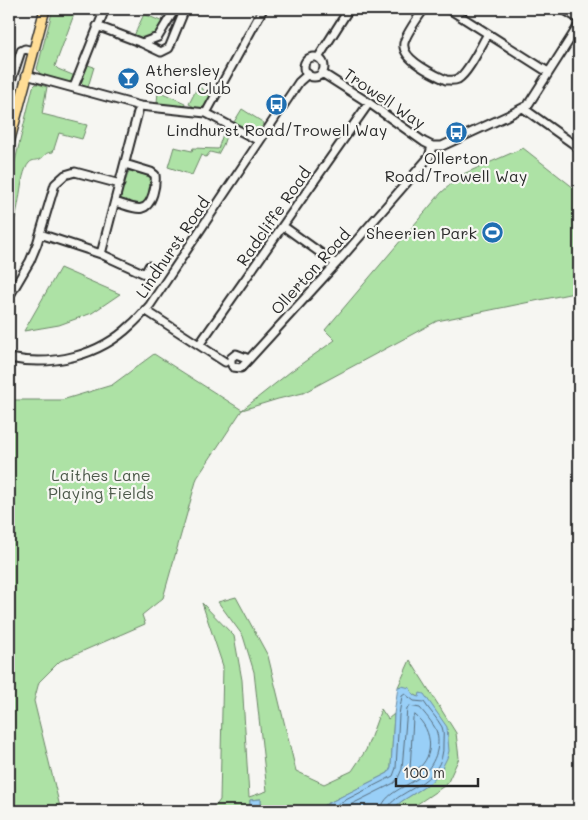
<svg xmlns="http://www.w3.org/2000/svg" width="588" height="820" viewBox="0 0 588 820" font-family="Mali,sans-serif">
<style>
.green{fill:#ade2a5;stroke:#6c8668}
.water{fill:#99cff7;stroke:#6d8da5}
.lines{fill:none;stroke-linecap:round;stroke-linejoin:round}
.shore{stroke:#576d7d;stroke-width:1}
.minor-casing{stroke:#2b2b2b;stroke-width:11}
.major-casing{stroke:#2b2b2b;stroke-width:12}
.minor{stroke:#f6f6f2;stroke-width:7}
.major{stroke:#ffdd96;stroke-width:9}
.labels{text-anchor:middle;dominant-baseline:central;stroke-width:4.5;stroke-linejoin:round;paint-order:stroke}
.poi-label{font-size:16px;fill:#2b2b2b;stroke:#f6f6f2}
.street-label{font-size:16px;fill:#2b2b2b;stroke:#f6f6f2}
.park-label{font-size:16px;fill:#4c594a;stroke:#f6f6f2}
</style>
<rect width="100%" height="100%" fill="#f6f6f2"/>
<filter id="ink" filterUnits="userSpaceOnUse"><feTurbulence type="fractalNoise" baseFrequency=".02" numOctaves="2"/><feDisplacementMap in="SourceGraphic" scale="10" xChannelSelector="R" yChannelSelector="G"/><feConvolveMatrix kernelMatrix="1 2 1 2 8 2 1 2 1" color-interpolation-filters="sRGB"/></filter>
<g filter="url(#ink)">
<path class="green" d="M53,9H76L55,66L58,69L75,76L70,83L41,75L37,69Z
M144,14L163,22C157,34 148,42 133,38Z
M88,65L94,67L88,87L84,86L81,83Z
M36,84H38L47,87L42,114L87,125L82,139L59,133L53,152C43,153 47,155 40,159C36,161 33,159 29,163C18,176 22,212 9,231V186L33,87Z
M198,86L211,95L205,106L198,109L189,104Z
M158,91L185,103L184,107L157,103Z
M242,109L264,123L260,131L255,130L253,132L234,122Z
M225,128L228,130L223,145L218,154L210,152L206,157L201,155L192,175L168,167L174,147L192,151L193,148L218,149Z
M523,148L579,192V292L437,321L303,393L278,399L242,410L197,478L163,598L142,615L145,624L60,661L39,682L34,701L61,811H9V398L14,400H62L112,385L154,354L242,410L290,372L335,340L325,330L441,193L461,175Z
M129,171L150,176L153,178L147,202L142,205L121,199L120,196Z
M60,268L120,294L92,313L59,325L24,331Z
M236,597L268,656L296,771L324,784L352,771L366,750L381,709L388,719L394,714L391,768L388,773L313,811H265L261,804V799L250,800V811H212L220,800L223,666L202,603L234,636L242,680L249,797L267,791L254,672L243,636L218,602Z
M410,660L456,733L459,758L447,784L407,811H390L402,801L429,784L419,697L411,693V690L402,686L398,687Z"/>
<path class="water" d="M402,686L410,688C412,693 413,696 419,697L420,693L424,694L447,727L449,751L447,758L440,772L429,784L402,801L390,811H313L388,773L391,767L394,714L398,687Z
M261,799V804L264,806L265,811H268H250V800Z"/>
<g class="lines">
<path class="shore" d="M415,715C434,730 436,761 412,772L410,770L413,718Z
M324,811L393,776L396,768L399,715L402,696L405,694L414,701L424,702C429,710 437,718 442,727C444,732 443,738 443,743C446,787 390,790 387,811
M338,811L394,783L398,778L402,769L407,708L409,706L420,708C425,714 433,723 436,730C442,746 434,766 421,776C409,786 382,793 381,811"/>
<defs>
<path id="minor" d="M424,9C419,16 406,34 404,43C401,59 433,74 446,80C450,80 454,81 458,79C469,72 481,45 488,34
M449,9L548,72
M563,9L579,19
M97,26L142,43L158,37L175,9
M142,43L161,52L169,48L185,9
M304 67a10 10 0 1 1 20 0a10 10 0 1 1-20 0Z
M318,58L349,9
M322,73L369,103L424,142L432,146H442L507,116L528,105L579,25
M26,75L140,106L206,113L259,141
M9,87L21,51L25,49L33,51
M74,87L105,9
M523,108L579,148
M206,113L263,9
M115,202C133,207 146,217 153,194C155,187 156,182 155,175L151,172L125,164
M283,226L336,264
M40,234L101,254L145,274L149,266
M101,254L138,112
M9,297L30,261L37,244L55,184L65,175L75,172L120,184
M145,310L225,362
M199,345L369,103
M9,358C52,367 99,356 131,325C138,319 144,312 150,305L299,82L308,74
M249,359L236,354L231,358V363L233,367L241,368L336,264L429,157L432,146"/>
<path id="major" d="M9,143L45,9"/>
</defs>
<use href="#minor" class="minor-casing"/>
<use href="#major" class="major-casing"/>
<use href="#minor" class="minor"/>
<use href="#major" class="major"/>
</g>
</g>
<defs>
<symbol id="bar-disc" viewBox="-11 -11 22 22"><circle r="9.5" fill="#1f6fb2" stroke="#f6f6f2"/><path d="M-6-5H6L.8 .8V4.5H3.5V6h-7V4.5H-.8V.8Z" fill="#fff"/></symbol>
<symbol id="bus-disc" viewBox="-11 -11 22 22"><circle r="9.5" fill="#1f6fb2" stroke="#f6f6f2"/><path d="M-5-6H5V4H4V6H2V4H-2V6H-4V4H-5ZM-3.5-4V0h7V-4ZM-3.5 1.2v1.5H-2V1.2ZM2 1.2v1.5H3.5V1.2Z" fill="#fff"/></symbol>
<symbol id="stadium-disc" viewBox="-11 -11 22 22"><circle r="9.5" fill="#1f6fb2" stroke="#f6f6f2"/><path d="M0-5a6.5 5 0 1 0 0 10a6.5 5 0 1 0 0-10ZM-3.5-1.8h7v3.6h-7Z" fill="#fff"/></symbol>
</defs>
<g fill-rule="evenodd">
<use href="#bar-disc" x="116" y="66" width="25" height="25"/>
<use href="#bus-disc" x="264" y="92" width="25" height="25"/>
<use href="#bus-disc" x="444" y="120" width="25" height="25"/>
<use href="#stadium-disc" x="480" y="220" width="25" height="25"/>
</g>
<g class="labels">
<g class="poi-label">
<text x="145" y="69" text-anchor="start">Athersley<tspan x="145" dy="18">Social Club</tspan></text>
<text x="277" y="129">Lindhurst Road/Trowell Way</text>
<text x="456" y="157">Ollerton<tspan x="456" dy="18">Road/Trowell Way</tspan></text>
<text x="477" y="232" text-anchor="end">Sheerien Park</text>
</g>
<g class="street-label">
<text transform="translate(385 98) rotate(34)">Trowell Way</text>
<text transform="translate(273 216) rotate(-55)">Radcliffe Road</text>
<text transform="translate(172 247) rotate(-56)">Lindhurst Road</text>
<text transform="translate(310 271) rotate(-48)">Ollerton Road</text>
</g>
<g class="park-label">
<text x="101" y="474">Laithes Lane<tspan x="101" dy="18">Playing Fields</tspan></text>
</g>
</g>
<rect width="588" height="820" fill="none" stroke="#f6f6f2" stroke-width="30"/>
<rect x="15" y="15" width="558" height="790" fill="none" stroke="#2b2b2b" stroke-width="2" filter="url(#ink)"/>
<path d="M396 778v8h82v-8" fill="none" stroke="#2b2b2b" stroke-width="2.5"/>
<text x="403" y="778" font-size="15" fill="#2b2b2b" stroke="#f6f6f2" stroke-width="4" paint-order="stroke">100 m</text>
</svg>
